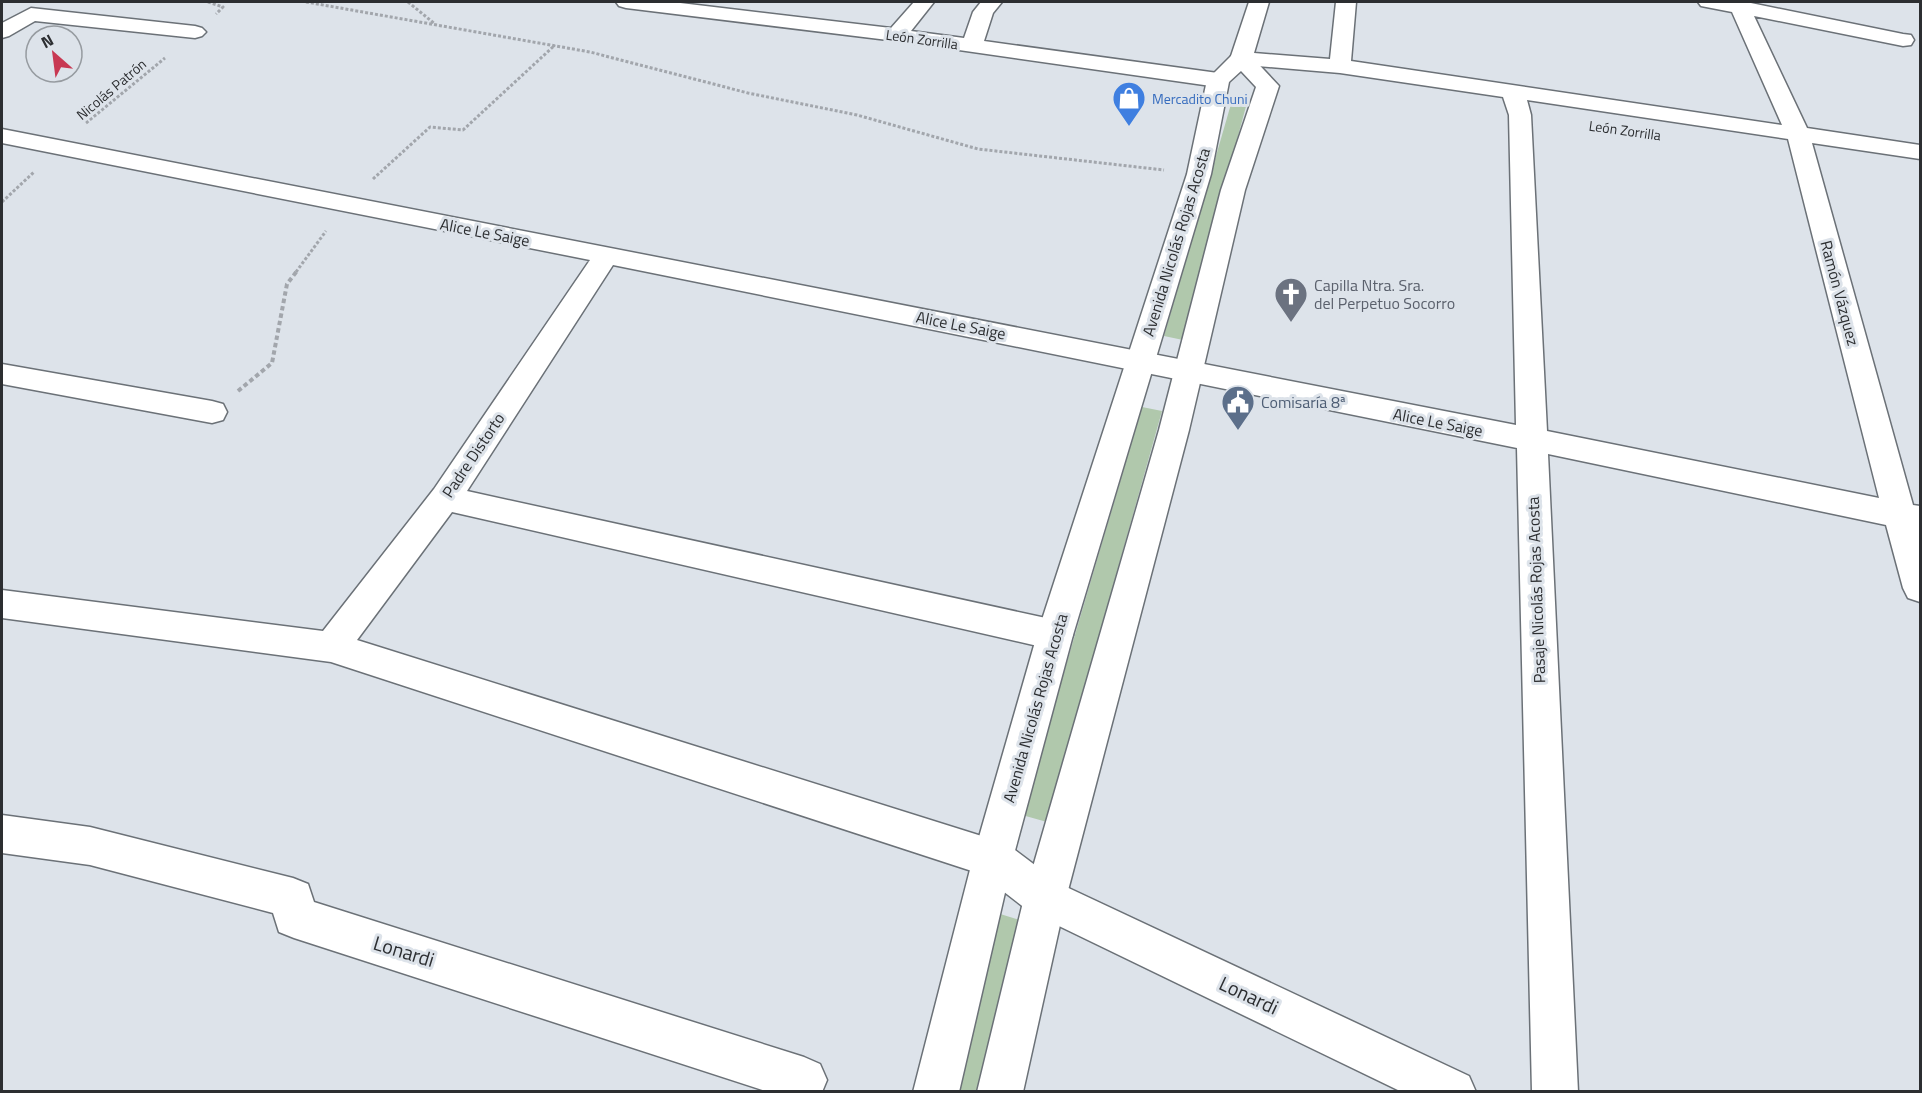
<svg xmlns="http://www.w3.org/2000/svg" width="1922" height="1093" viewBox="0 0 1922 1093" font-family="'Titillium Web',sans-serif">
<style>
.green{fill:#b0c8ac}
.lines{fill:none;stroke-linecap:round;stroke-linejoin:round}
.minor-casing{stroke:#6b7177;stroke-width:3}
.major-casing{stroke:#6b7177;stroke-width:3}
.path-far1{stroke:#a2a6ac;stroke-width:3;stroke-dasharray:3 2;stroke-linecap:butt}
.path{stroke:#a2a6ac;stroke-width:4;stroke-dasharray:4.5 3;stroke-linecap:butt}
.minor{fill:#fff;fill-rule:evenodd}
.major{fill:#fff;fill-rule:evenodd}
.labels{text-anchor:middle;dominant-baseline:central;stroke-width:6;stroke-linejoin:round;paint-order:stroke}
.far-street-label{font-size:14px;fill:#2c2e31;stroke:#dde3ea}
.far-shop-label{font-size:14px;fill:#366cbe;stroke:#dde3ea;text-anchor:start}
.street-label{font-size:16px;fill:#2c2e31;stroke:#dde3ea}
.worship-label{font-size:16px;fill:#5b616d;stroke:#dde3ea;text-anchor:start}
.service-label{font-size:16px;fill:#4e5e75;stroke:#dde3ea;text-anchor:start}
.near-street-label{font-size:20px;fill:#2c2e31;stroke:#dde3ea}
</style>
<rect width="100%" height="100%" fill="#dde3ea"/>
<path class="green" d="M1233,97L1248,99L1183,340L1164,336Z
M1142,407L1162,411L1047,822L1022,815Z
M997,913L1023,921L980,1091L949,1092Z"/>
<g class="lines">
<defs>
<path id="minor" d="M616,2H672L891,28L914,2H934L911,31L964,38L973,12L981,2H1002L993,13L984,41L1218,73L1226,75L1229,80L1226,85L1218,87L896,41L626,8L619,6Z
M1249,2H1269L1254,53L1330,59L1336,2H1356L1351,61L1782,125L1732,12L1701,6L1698,2H1746L1903,34L1911,35L1914,40L1911,45L1903,46L1754,16L1807,128L1920,145V159L1812,143L1913,505L1920,506V602L1908,598L1903,588L1886,525L1548,454L1578,1092H1532L1517,448L613,265L467,491L1055,620L1067,624L1073,635L1067,646L1055,650L452,512L357,640L1007,844L1060,884L1469,1076L1476,1092H1402L1030,912L981,874L331,662L2,618V590L323,631L434,489L590,260L2,143V129L1516,425L1509,115L1503,97L1340,73L1233,64L1230,59ZM1527,100L1788,139L1879,498L1547,431L1531,115Z
M31,8L195,26L202,28L206,32L202,36L195,38L35,21L9,36L2,38V23Z
M2,364L212,401L223,404L227,412L223,420L212,423L2,384Z
M2,815L90,827L293,878L308,884L314,902L804,1057L820,1064L827,1080L822,1092H769L294,938L279,932L273,913L90,865L2,853Z"/>
<path id="major" d="M1241,52L1249,54L1279,86L1245,190L1189,430L1066,898L1023,1092H977L1024,898L1159,430L1221,190L1256,87L1241,71L1229,82L1211,174L1073,635L1013,858L959,1092H913L973,858L1037,635L1187,174L1207,80L1233,54Z"/>
</defs>
<use href="#minor" class="minor-casing"/>
<use href="#major" class="major-casing"/>
<path class="path-far1" d="M208,2L223,7L216,14
M306,2L590,52L748,93L857,115L978,149L1164,170
M408,2L435,24
M86,123L165,58
M373,179L430,127L463,130L555,45
M2,202L34,172
M296,272L326,231"/>
<path class="path" d="M238,391L272,363L287,284L297,271"/>
<use href="#minor" class="minor"/>
<use href="#major" class="major"/>
</g>
<defs>
<symbol id="shop-pin" viewBox="-11 -11 22 30"><path d="M0 17L-7.5 6A9.5 9.5 0 1 1 7.5 6Z" fill="#3f7fe0" stroke="#dde3ea"/><path d="M-5-2.5h2.3a2.7 3.5 0 0 1 5.4 0H5L5.5 6h-11ZM-1.5-2.5h3a1.5 2.3 0 0 0-3 0Z" fill="#fff"/></symbol>
<symbol id="church-pin" viewBox="-11 -11 22 30"><path d="M0 17L-7.5 6A9.5 9.5 0 1 1 7.5 6Z" fill="#6b7280" stroke="#dde3ea"/><path d="M-1.2-6h2.4v3.5h3.3v2.4h-3.3V6h-2.4V-.1h-3.3v-2.4h3.3Z" fill="#fff"/></symbol>
<symbol id="civic-pin" viewBox="-11 -11 22 30"><path d="M0 17L-7.5 6A9.5 9.5 0 1 1 7.5 6Z" fill="#5c6f8a" stroke="#dde3ea"/><path d="M-.6-6.5H3V-4.5H.6V-3L4-1V1h2V6H-6V1h2V-1L-.6-3ZM-1.2 2.5V6h2.4V2.5Z" fill="#fff"/></symbol>
</defs>
<g fill-rule="evenodd">
<use href="#shop-pin" x="1110" y="79" width="38" height="52"/>
<use href="#church-pin" x="1272" y="275" width="38" height="52"/>
<use href="#civic-pin" x="1219" y="383" width="38" height="52"/>
</g>
<g class="labels">
<g class="far-street-label">
<text transform="translate(922 39) rotate(8)">León Zorrilla</text>
<text transform="translate(111 89) rotate(-40)">Nicolás Patrón</text>
<text transform="translate(1625 130) rotate(8)">León Zorrilla</text>
</g>
<g class="far-shop-label">
<text x="1152" y="98">Mercadito Chuni</text>
</g>
<g class="street-label">
<text transform="translate(485 232) rotate(11)">Alice Le Saige</text>
<text transform="translate(1176 242) rotate(-73)">Avenida Nicolás Rojas Acosta</text>
<text transform="translate(1840 293) rotate(75)">Ramón Vázquez</text>
<text transform="translate(961 325) rotate(11)">Alice Le Saige</text>
<text transform="translate(1438 422) rotate(11)">Alice Le Saige</text>
<text transform="translate(473 455) rotate(-56)">Padre Distorto</text>
<text transform="translate(1536 590) rotate(-92)">Pasaje Nicolás Rojas Acosta</text>
<text transform="translate(1035 708) rotate(-74)">Avenida Nicolás Rojas Acosta</text>
</g>
<g class="worship-label">
<text x="1314" y="285">Capilla Ntra. Sra.<tspan x="1314" dy="18">del Perpetuo Socorro</tspan></text>
</g>
<g class="service-label">
<text x="1261" y="402">Comisaría 8ª</text>
</g>
<g class="near-street-label">
<text transform="translate(404 951) rotate(17)">Lonardi</text>
<text transform="translate(1249 995) rotate(25)">Lonardi</text>
</g>
</g>
<rect width="1922" height="1093" fill="none" stroke="#2c2e31" stroke-width="6"/>
<g transform="translate(54 54) rotate(332)"><circle r="28" fill="#dde3ea" stroke="#969ba0" stroke-width="1.5"/>
<path d="M0-4.5L10 22L0 15L-10 22Z" fill="#c83852"/>
<text y="-9" font-size="16" font-weight="bold" text-anchor="middle" fill="#2c2e31">N</text>
</g>
</svg>
